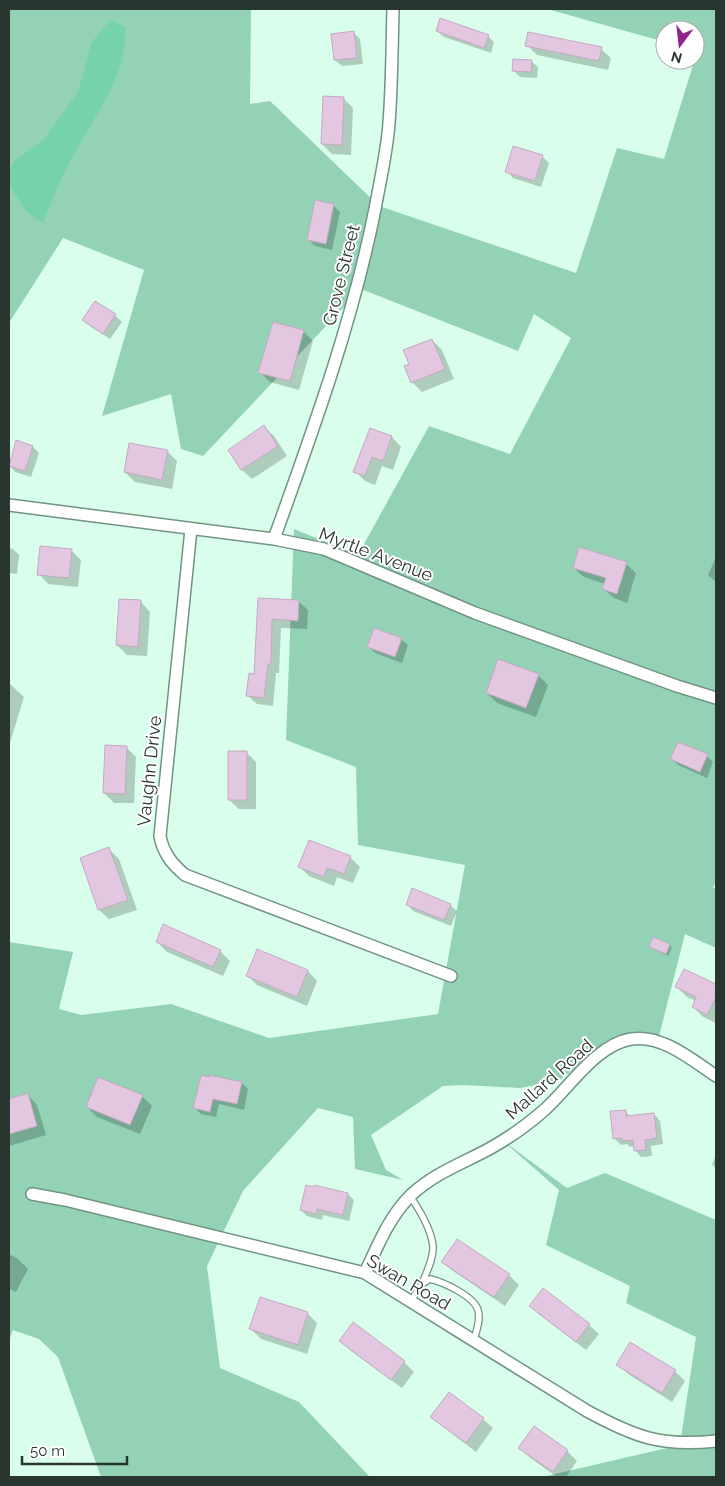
<svg xmlns="http://www.w3.org/2000/svg" width="725" height="1486" viewBox="0 0 725 1486" font-family="Raleway,sans-serif">
<style>
.green{fill:#93d2b5}
.water{fill:#76d2aa}
.shadow{fill:#0003}
.building{fill:#e3c7e1;stroke:#c4a9c2}
.lines{fill:none;stroke-linecap:round;stroke-linejoin:round}
.service-casing{stroke:#719483;stroke-width:8}
.minor-casing{stroke:#719483;stroke-width:14}
.service{stroke:#fff;stroke-width:5.5}
.minor{stroke:#fff;stroke-width:11}
.labels{text-anchor:middle;dominant-baseline:central;stroke-width:4;stroke-linejoin:round;paint-order:stroke}
.street-label{font-size:18px;fill:#28362f;stroke:#fff}
</style>
<rect width="100%" height="100%" fill="#d9ffec"/>
<path class="green" d="M9,9H251L250,104L270,101L379,206L576,273L617,148L664,159L697,52L695,51V30H665V42L547,9H716V880L713,888L716,889V948L685,934L659,1036L618,1038L558,1081L520,1088L463,1085L443,1086L371,1135L386,1170L403,1180L355,1169L353,1117L318,1108L243,1191L207,1266L220,1368L299,1402L370,1477H101L58,1357L39,1339L13,1330L9,1341V942L73,952L59,1009L81,1015L171,1004L269,1038L438,1014L465,865L358,845L356,767L286,740L294,529L358,555L429,426L510,454L571,338L534,314L518,351L361,289L203,456L181,449L171,394L102,416L144,270L63,238L9,323Z
M502,1140L567,1188L605,1173L716,1220V1477H542L680,1445L696,1337L626,1303L630,1286L546,1245L559,1190Z"/>
<path class="water" d="M110,20L125,27C128,72 99,109 78,147C64,171 53,197 43,223L28,213L14,193L9,184V169L16,160L44,139L78,92L92,42Z"/>
<path class="shadow" d="M437,31L488,36L494,42L491,53L444,37Z
M354,33L360,39L363,64L342,66L335,60L332,35Z
M527,45L601,49L611,58L608,70L537,55Z
M531,61L538,67L537,78L520,77L513,70Z
M343,98L353,108L351,155L332,154L322,144Z
M542,156L549,163L541,187L513,178L507,171Z
M333,205L340,212L332,250L315,246L309,240Z
M96,302L115,315L122,322L110,339L90,326L84,320Z
M303,331L313,341L299,390L270,382L260,372Z
M432,340L442,350L454,379L422,392L412,382L410,364Z
M264,427L274,436L287,456L252,479L242,470L229,450Z
M392,437L401,447L393,470L382,466L375,485L365,481L355,471Z
M17,442L33,447L39,453L31,477L15,472L9,465Z
M167,451L177,461L172,489L135,482L125,472Z
M9,548L13,549L19,555L17,574L9,573Z
M71,550L81,560L78,587L48,584L39,574Z
M716,557V582L708,575Z
M626,564L636,573L627,603L614,598L604,589L605,584L584,577L574,568Z
M259,599L298,601L308,610L307,629L281,628L279,673H276L273,706L257,704L247,695L256,675Z
M141,602L150,612L147,656L127,655L117,645Z
M401,639L408,645L402,663L375,653L369,647Z
M538,675L548,685L536,717L497,703L487,693Z
M9,683L24,697L9,746Z
M126,747L136,757L134,803H114L104,793Z
M246,752L256,762V809H239L229,800Z
M707,756L713,762L707,778L678,765L672,759Z
M109,849L119,859L137,910L109,919L99,910L82,858Z
M350,857L360,867L353,883L337,877L334,886L309,876L300,867Z
M407,904L450,905L457,911L451,926L413,911Z
M157,942L220,951L230,961L223,976L167,952Z
M669,945L672,948L668,956L650,947Z
M258,951L308,971L317,981L307,1006L257,985L247,975Z
M685,970L716,986V1023L703,1017L693,1007L696,1001L687,997L677,987Z
M242,1083L248,1089L244,1110L219,1104L216,1117L201,1114L195,1108Z
M28,1095L37,1105L46,1135L9,1146V1100Z
M142,1096L152,1106L140,1134L97,1117L87,1107Z
M625,1111L631,1117L654,1114L660,1121L663,1144L651,1146L652,1156L641,1157L635,1150V1146L630,1147L627,1144L621,1145L614,1138Z
M716,1155V1169L712,1164Z
M348,1194L354,1200L349,1221L323,1215L322,1220L307,1216L301,1210Z
M457,1240L509,1275L519,1285L505,1306L453,1271L443,1262Z
M9,1254L18,1259L28,1269L16,1292L9,1289Z
M530,1306L589,1325L599,1334L586,1350L540,1315Z
M307,1313L317,1323L307,1354L261,1339L251,1329Z
M354,1324L404,1362L414,1372L402,1388L351,1351L341,1341Z
M618,1365L675,1371L685,1381L672,1402L628,1374Z
M432,1417L483,1419L493,1428L476,1452L442,1426Z
M534,1428L567,1451L577,1461L566,1477H557L529,1457L520,1448Z"/>
<path class="building" d="M440,18L489,35L484,48L436,31Z
M354,31L357,58L334,60L331,34Z
M528,32L602,47L599,61L525,46Z
M513,59L532,60L531,72L512,71Z
M323,96L344,97L342,145L321,144Z
M513,146L543,155L535,181L505,172Z
M315,200L334,204L326,244L307,240Z
M95,301L116,314L103,334L82,320Z
M273,322L304,330L290,381L258,373Z
M432,339L445,369L411,383L404,366L409,364L403,350Z
M264,425L278,446L241,470L228,450Z
M370,428L392,436L383,461L372,457L365,476L353,472Z
M16,440L33,446L25,471L9,466Z
M129,443L168,450L162,480L124,472Z
M40,546L72,549L69,578L37,575Z
M579,547L627,562L617,594L602,589L606,578L573,568Z
M258,598L299,600L298,621L272,619L271,664H268L264,698L246,696L249,673L254,674Z
M119,599L141,600L138,647L116,645Z
M374,628L402,638L395,657L367,647Z
M498,659L539,674L526,708L486,693Z
M678,742L708,754L700,772L670,759Z
M105,745L127,746L125,794L103,793Z
M228,751H247V800H228Z
M309,840L351,856L344,874L327,868L324,877L298,867Z
M109,847L128,900L98,910L80,858Z
M412,888L451,904L444,920L406,905Z
M163,924L221,950L213,967L156,942Z
M653,937L670,944L666,954L649,947Z
M257,949L308,970L297,997L246,976Z
M684,969L716,984V997L707,1015L692,1007L696,997L675,987Z
M201,1075L209,1077V1075L242,1082L237,1104L213,1099L210,1112L193,1108Z
M98,1077L143,1095L130,1125L86,1107Z
M28,1093L37,1126L9,1134V1099Z
M626,1110V1116L654,1113L657,1138L645,1140L646,1150L634,1151L633,1140L623,1141L622,1138L613,1139L610,1111Z
M306,1185L313,1187L314,1185L348,1193L343,1215L317,1209L316,1214L300,1210Z
M457,1239L510,1274L494,1297L441,1262Z
M543,1288L590,1324L576,1342L529,1306Z
M260,1297L308,1312L298,1345L249,1329Z
M353,1322L405,1361L391,1380L339,1341Z
M630,1342L676,1370L662,1393L616,1365Z
M449,1392L484,1418L466,1443L430,1417Z
M534,1426L568,1450L553,1472L518,1448Z"/>
<g class="lines">
<defs>
<path id="service" d="M410,1196C419,1209 431,1230 433,1246C434,1258 426,1273 422,1284
M411,1301L422,1284L430,1279C443,1282 474,1296 478,1310C481,1320 476,1331 474,1341"/>
<path id="minor" d="M9,505L274,539L324,549L475,613L677,686L716,698
M191,529L160,836C163,853 172,864 185,875L451,976
M274,539C313,430 352,324 375,209C380,181 387,152 389,123C392,85 392,47 393,9
M32,1194L65,1200L365,1273L587,1411C635,1437 661,1447 716,1441
M365,1273C378,1245 389,1217 411,1195C435,1173 461,1164 489,1149C507,1139 526,1126 542,1112C568,1090 595,1045 631,1039C662,1034 692,1060 716,1076"/>
</defs>
<use href="#service" class="service-casing"/>
<use href="#minor" class="minor-casing"/>
<use href="#service" class="service"/>
<use href="#minor" class="minor"/>
</g>
<g class="labels">
<g class="street-label">
<text transform="translate(341 275) rotate(-76)">Grove Street</text>
<text transform="translate(376 554) rotate(21)">Myrtle Avenue</text>
<text transform="translate(149 771) rotate(-84)">Vaughn Drive</text>
<text transform="translate(549 1079) rotate(-42)">Mallard Road</text>
<text transform="translate(409 1282) rotate(30)">Swan Road</text>
</g>
</g>
<rect width="725" height="1486" fill="none" stroke="#28362f" stroke-width="20"/>
<g transform="translate(680 45) rotate(195)"><circle r="24" fill="#ffffff" stroke="#a9afac"/>
<path d="M0-4L9 19L0 12L-9 19Z" fill="#8d258b"/>
<text y="-8" font-size="14" font-weight="bold" text-anchor="middle" fill="#28362f">N</text>
</g>
<path d="M22 1456v8h105v-8" fill="none" stroke="#28362f" stroke-width="2.5"/>
<text x="30" y="1456" font-size="15" fill="#28362f" stroke="#ffffff" stroke-width="4" paint-order="stroke">50 m</text>
</svg>
